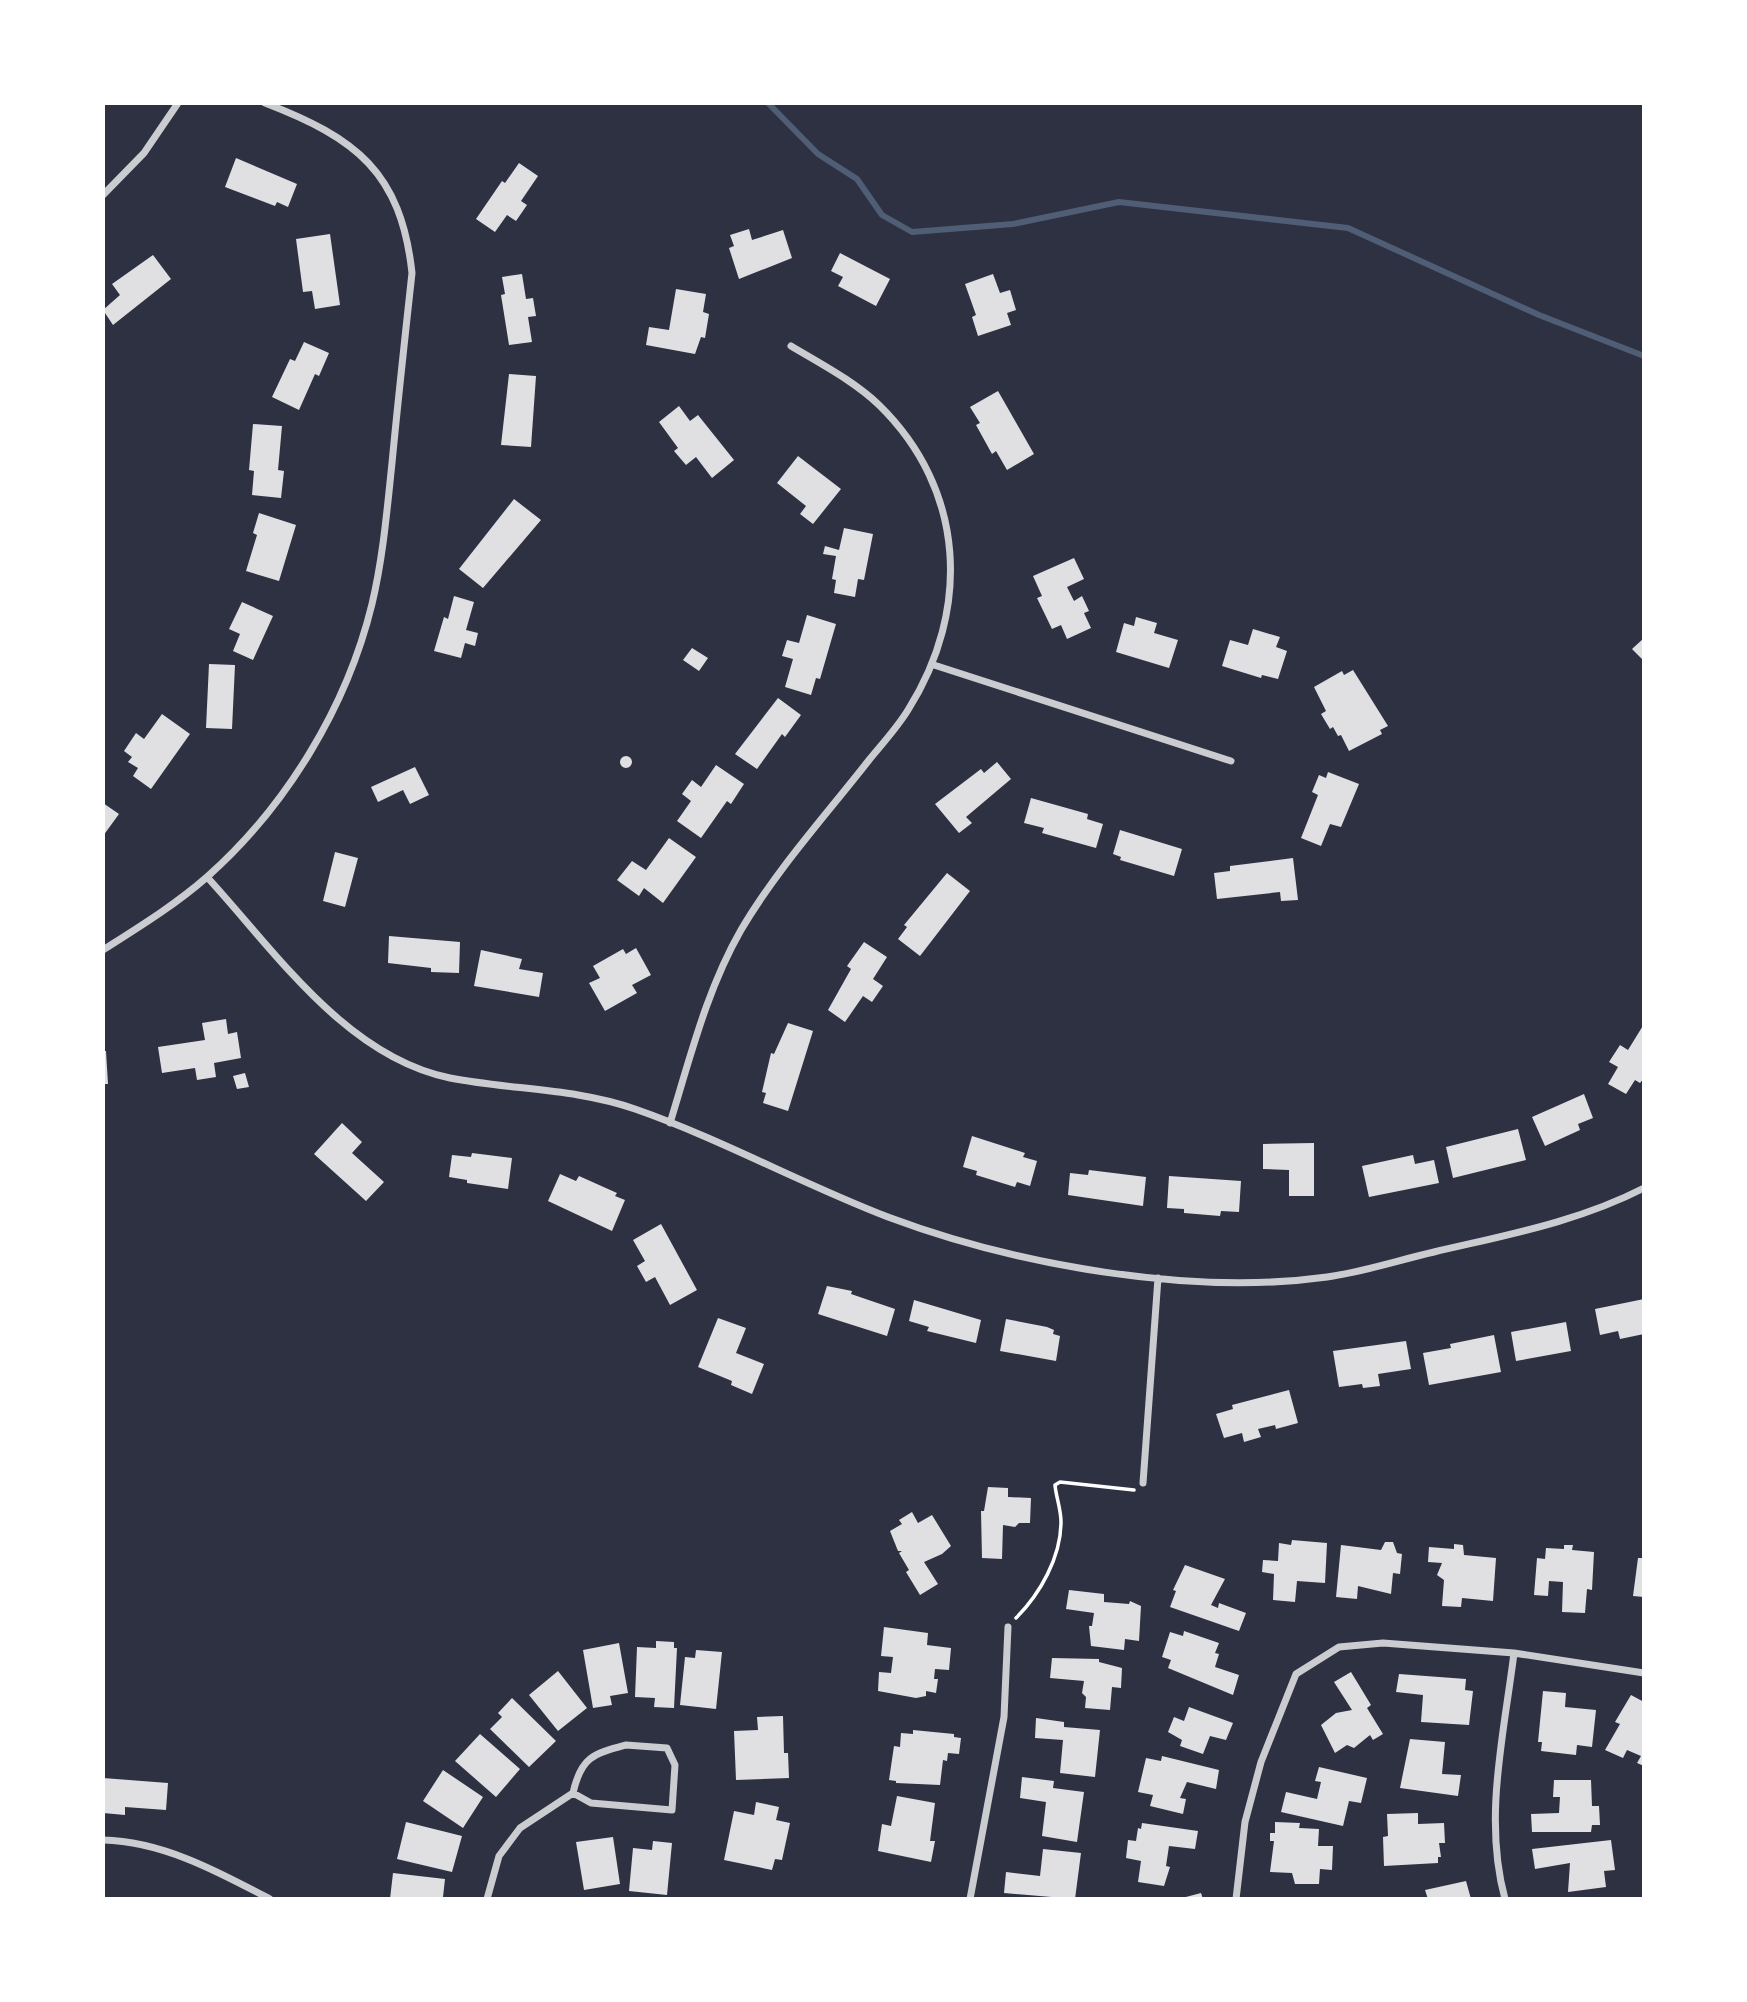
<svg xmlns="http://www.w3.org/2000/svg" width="1747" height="2002" viewBox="0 0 1747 2002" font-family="'DM Sans',sans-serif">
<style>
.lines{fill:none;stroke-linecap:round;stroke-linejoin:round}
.stream{stroke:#4f5d75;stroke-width:6}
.building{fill:#e0e0e3}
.path{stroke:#fff;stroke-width:3.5}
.minor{stroke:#caccd0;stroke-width:7}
</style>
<rect width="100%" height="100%" fill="#2d3142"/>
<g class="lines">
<path class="stream" d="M768,103L818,154L857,179L882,215L912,232L1013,224L1119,202L1348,228L1539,315L1644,356"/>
</g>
<path class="building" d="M236,158L297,184L288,207L277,202L275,206L225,187Z
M519,163L538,176L521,201L527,205L516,221L507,215L495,232L476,219L502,181L505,183Z
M749,229L752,240L783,230L792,258L739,279L729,248L734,246L730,235Z
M330,234L340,305L315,309L312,291L303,292L296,239Z
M840,253L890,279L876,306L838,286L843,277L831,271Z
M153,255L171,279L113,325L103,310L120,295L112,284Z
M522,274L526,299L533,298L536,316L528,317L532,342L509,345L501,295L505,294L502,277Z
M993,274L1000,293L1010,290L1016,310L1007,313L1011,325L978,336L972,317L976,315L965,284Z
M676,289L706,294L703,312L709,314L705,338L701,337L695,354L646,345L649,327L669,330Z
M304,342L329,353L319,376L315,374L299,410L272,397L290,359L295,361Z
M509,374L536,376L531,447L501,445Z
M998,391L1034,454L1007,470L996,451L992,454L976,425L980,423L970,407Z
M679,406L690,421L698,415L734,460L712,478L696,457L686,465L674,451L678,448L659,422Z
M253,424L282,426L278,470L284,471L281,498L252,495L254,471L249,470Z
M798,456L841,489L813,524L800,514L806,506L777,483Z
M514,499L541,520L483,588L459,569Z
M259,513L296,525L279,581L246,571L257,535L253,533Z
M844,528L873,534L864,580L858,579L855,597L834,593L836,580L832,579L836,556L823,554L825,546L839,550Z
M1074,558L1084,579L1067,587L1074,601L1082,596L1089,611L1084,613L1091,628L1067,639L1061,625L1052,629L1037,598L1042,596L1033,576Z
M454,596L474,602L466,630L478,633L475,646L465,643L461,658L434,651L444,617L448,619Z
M242,602L273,616L253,660L233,651L240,634L229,629Z
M807,615L836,624L820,679L816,678L811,695L785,687L793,659L782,656L787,640L799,643Z
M1136,617L1157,623L1154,633L1178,640L1169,668L1116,652L1124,623L1134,626Z
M1253,629L1280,637L1276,647L1287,651L1278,679L1262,675L1261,678L1222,666L1230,640L1248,645Z
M1644,638V661L1632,649Z
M692,648L708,658L699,671L683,660Z
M209,664L235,665L232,729L206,728Z
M1353,670L1388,726L1380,730L1382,734L1349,751L1341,735L1338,736L1333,727L1330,729L1321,714L1326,711L1314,687L1342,671L1344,675Z
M778,698L801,715L785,737L782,734L757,769L735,754Z
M162,714L190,734L151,789L133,776L138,768L128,762L132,757L124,751L136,733L144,739Z
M620 762a6 6 0 1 1 12 0a6 6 0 1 1-12 0Z
M997,762L1011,779L966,817L972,823L959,833L935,804L981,769L984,773Z
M716,765L744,784L731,804L727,801L701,838L677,821L691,801L682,794L692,780L701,787Z
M415,767L429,795L410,804L403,790L378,802L371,787Z
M1328,772L1359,784L1341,827L1330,824L1321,846L1301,838L1318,795L1312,792L1319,775L1326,778Z
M1031,798L1088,814L1087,819L1103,824L1096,848L1042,833L1044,828L1024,823Z
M103,803L119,814L103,836Z
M1120,830L1182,849L1174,876L1120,860L1121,857L1113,854Z
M669,838L696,857L663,903L644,888L639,896L617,880L632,861L646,870Z
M335,852L358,858L345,907L323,901Z
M1293,858L1298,900L1281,901L1280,892L1217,899L1214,873L1230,871V866Z
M947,873L970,891L920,956L898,939L907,927L904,925Z
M389,936L460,942L459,973L431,972V968L388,963Z
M864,942L887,957L873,979L883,986L872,1002L863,996L845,1022L828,1010L851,969L847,966Z
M636,948L651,975L632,985L637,993L605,1011L589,983L600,978L593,966L623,949L626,954Z
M481,950L522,959L519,969L543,973L539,997L474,986Z
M226,1019L228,1034L237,1032L241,1058L214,1063L216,1077L197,1080L195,1068L162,1073L158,1047L205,1040L202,1023Z
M788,1023L813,1031L788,1111L763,1103L766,1093L762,1092L771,1053L774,1054Z
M1644,1024V1078L1640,1083L1635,1080L1626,1094L1608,1084L1618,1067L1609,1062L1620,1045L1628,1050Z
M103,1051H106L108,1084H103Z
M245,1073L249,1087L237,1089L233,1076Z
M1584,1094L1593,1118L1578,1124L1580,1130L1545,1146L1532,1117Z
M342,1123L362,1142L352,1153L384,1182L366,1201L314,1154Z
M1518,1129L1526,1160L1453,1178L1446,1147Z
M972,1136L1025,1153L1023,1157L1037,1161L1030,1186L1017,1182L1015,1187L976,1175L977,1171L963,1167Z
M1314,1143V1196H1289V1170L1263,1169V1144Z
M472,1153L512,1158L508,1189L467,1183V1180L449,1177L452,1155L471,1157Z
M1413,1155L1415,1164L1434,1160L1439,1183L1369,1197L1362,1166Z
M1089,1170L1146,1177L1143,1206L1068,1195L1070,1173L1088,1175Z
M560,1174L576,1181L579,1176L617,1193L615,1196L625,1200L612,1231L548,1201Z
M1169,1176L1241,1181L1239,1212L1221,1211L1220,1216L1184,1213V1209L1167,1208Z
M661,1224L697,1290L670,1305L655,1277L646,1282L637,1266L645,1261L633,1240Z
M827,1286L852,1291L851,1294L895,1309L887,1336L818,1314Z
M1644,1299V1334L1620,1339L1618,1331L1600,1335L1595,1309Z
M914,1300L981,1320L976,1343L927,1331L929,1327L909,1321Z
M718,1318L746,1328L736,1353L764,1364L752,1394L731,1385L732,1381L698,1367Z
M1006,1319L1047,1327L1054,1330L1053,1334L1060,1336L1056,1361L1000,1351Z
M1566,1322L1571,1351L1516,1361L1511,1332Z
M1494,1335L1501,1372L1429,1385L1423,1353L1451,1348L1450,1344Z
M1406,1341L1411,1369L1378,1374L1380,1386L1363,1388L1362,1384L1339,1387L1333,1351Z
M1289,1390L1298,1423L1276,1429L1275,1425L1258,1429L1261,1437L1244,1442L1242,1433L1224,1438L1216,1414L1233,1409L1232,1405Z
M988,1487L1008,1488V1497L1031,1498L1030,1523H1019L1015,1527L1003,1525L1002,1559L982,1558L981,1511H984Z
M912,1512L918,1523L932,1515L951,1546L942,1554L924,1562L938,1584L920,1595L906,1572L909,1570L899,1553L902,1551H898L890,1531L902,1524L899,1520Z
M1292,1540L1327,1543L1325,1583L1297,1581L1295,1602L1273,1600L1274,1574L1262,1572L1263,1560L1278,1561L1279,1543L1291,1545Z
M1385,1542H1393L1397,1553L1402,1554L1400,1574L1393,1573L1391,1594L1358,1586L1357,1599L1336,1597L1341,1545L1381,1550Z
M1454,1544L1463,1545L1464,1555L1496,1558L1493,1601L1462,1598L1461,1607L1442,1606L1444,1580L1437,1575L1442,1563L1428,1562L1429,1547L1454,1549Z
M1564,1545H1573L1572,1550L1594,1552L1592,1590L1587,1589L1585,1613L1562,1612L1563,1582L1549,1581L1548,1596L1534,1595L1537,1558L1545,1559L1546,1548L1564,1549Z
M1638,1558H1644V1597L1633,1596Z
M1185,1565L1225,1579L1211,1605L1218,1608L1219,1603L1246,1613L1239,1631L1170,1607L1176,1591L1173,1590Z
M1069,1590L1104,1594V1602L1129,1604L1130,1601L1141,1606L1139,1641L1125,1639L1124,1650L1091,1646L1089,1626H1092L1094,1613L1066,1609Z
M884,1627L928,1633L927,1645L951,1648L949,1670L935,1669L934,1679H938L936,1693L926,1691V1696L916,1698L878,1691L879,1672L891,1673L893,1657L881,1656Z
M1184,1631L1219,1643L1215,1653L1219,1654L1215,1667L1239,1675L1233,1695L1168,1668L1171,1660L1162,1657L1170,1632L1183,1636Z
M656,1641L674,1642V1648H677L674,1708L654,1707L655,1698L635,1697L637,1647L656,1648Z
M619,1643L628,1693L610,1696L612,1705L593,1708L583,1650Z
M696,1650L722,1652L716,1709L680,1705L685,1657L695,1658Z
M1052,1658L1099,1659V1662L1122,1668L1121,1688L1112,1687L1110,1710L1085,1708L1086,1697L1082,1693L1084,1681L1050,1678Z
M558,1671L587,1708L558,1731L529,1695Z
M1351,1672L1371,1705L1367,1708L1383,1734L1373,1740L1370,1735L1354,1748L1347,1745L1335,1753L1321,1725L1336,1713L1352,1710L1334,1682Z
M1399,1674L1466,1679L1465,1690L1473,1691L1469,1725L1421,1722L1423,1695L1396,1692Z
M1543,1691L1566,1693L1565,1707L1596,1710L1592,1747L1577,1745L1576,1755L1541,1751L1542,1742H1538Z
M1631,1695L1644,1702V1766L1637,1763L1641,1756L1627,1750L1623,1758L1605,1750L1620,1724L1615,1722Z
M512,1698L556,1741L529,1767L490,1729L502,1717L498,1713Z
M1189,1707L1233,1723L1226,1740L1210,1736L1203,1754L1180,1746L1182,1740L1168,1732L1174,1717L1184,1721Z
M783,1716L784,1753H788L789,1778L736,1780L734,1731L758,1730L757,1717Z
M1036,1718L1064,1722V1727L1100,1730L1095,1777L1060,1773L1063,1740L1035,1738Z
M913,1730L954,1734V1737L961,1738L959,1754L948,1753L947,1761L943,1760L940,1785L896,1783V1781L889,1780L894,1746L900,1747L901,1733L913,1734Z
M480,1734L520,1769L496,1797L455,1761Z
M1410,1739L1445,1742L1442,1774L1461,1775L1458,1796L1400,1788Z
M1162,1756L1219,1770L1216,1789L1187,1782L1180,1798L1186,1799L1183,1814L1150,1806L1153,1795L1138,1792L1146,1758L1161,1761Z
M1319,1767L1367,1778L1361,1803L1349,1801L1343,1826L1281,1812L1286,1792L1317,1799L1321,1782L1315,1781Z
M443,1770L483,1797L463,1828L423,1801Z
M1022,1777L1054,1781L1053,1788L1084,1792L1077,1842L1042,1836L1046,1802L1020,1798Z
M103,1778L168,1783L166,1810L125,1807V1815L103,1813Z
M1554,1780H1591L1592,1806H1599L1600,1825H1592L1591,1832H1532L1531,1814L1559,1813L1560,1797H1553Z
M897,1796L935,1803L930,1841H935L931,1862L878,1851L882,1824L891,1826Z
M756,1802L779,1807L776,1820L790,1823L782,1860L775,1859L772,1870L724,1860L734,1811L754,1815Z
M1418,1813V1824L1444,1823L1445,1843H1439L1441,1857H1438V1863L1384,1866L1383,1837L1388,1836L1387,1814Z
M406,1822L462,1836L452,1872L397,1859Z
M1275,1822L1300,1823L1299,1828L1319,1829L1318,1846H1333L1332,1870L1320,1869L1319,1884H1295L1292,1873L1270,1872L1274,1841H1270V1833H1275Z
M1142,1823L1198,1831L1195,1849L1169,1846L1166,1866L1170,1867L1164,1886L1138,1882L1141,1861L1126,1858L1128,1840L1136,1841L1138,1828L1141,1829Z
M613,1837L620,1884L584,1890L576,1842Z
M1611,1840L1615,1870L1604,1871L1606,1887L1568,1892L1570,1863L1535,1869L1532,1849Z
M653,1841L672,1843L667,1895L629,1891L633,1848L652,1850Z
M1043,1849L1081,1853L1075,1899L1004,1893L1006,1872L1040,1876Z
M393,1873L445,1879L443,1897L390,1899Z
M1466,1881L1471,1899H1428L1425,1890Z
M1201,1893L1203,1899H1183L1182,1898Z"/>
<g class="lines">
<path class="path" d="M1016,1618C1040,1594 1061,1557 1061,1522C1061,1509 1056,1497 1055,1485L1060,1482L1134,1490"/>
<path class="minor" d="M103,195L144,153L178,103
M934,665L1231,761
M207,877C275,951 346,1057 450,1078C512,1090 575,1088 635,1109C721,1139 802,1184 888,1217C1016,1265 1191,1296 1327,1277C1363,1272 1399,1260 1434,1252C1506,1235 1578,1222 1644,1188
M103,950C139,927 175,905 207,877C286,807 347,707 372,604C383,558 387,510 392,463C398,400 405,337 412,273C401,172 356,138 265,103
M670,1123C690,1058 707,989 741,930C777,869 826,815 869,760C882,744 897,728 908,710C971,610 966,490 879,405C854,381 821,364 791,346
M1143,1483L1158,1278
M626,1745L667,1748L675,1765L672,1810L591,1803L573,1793C581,1757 593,1754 626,1745Z
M103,1840C162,1841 219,1872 270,1899
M487,1899L499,1856L520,1828L573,1793
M970,1899L1004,1717L1008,1627
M1236,1899L1245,1822L1261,1762L1296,1674L1339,1647L1383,1643L1514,1653L1644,1673
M1505,1899C1483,1819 1504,1734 1514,1653"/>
</g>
<rect width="1747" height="2002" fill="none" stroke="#ffffff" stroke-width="210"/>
</svg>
